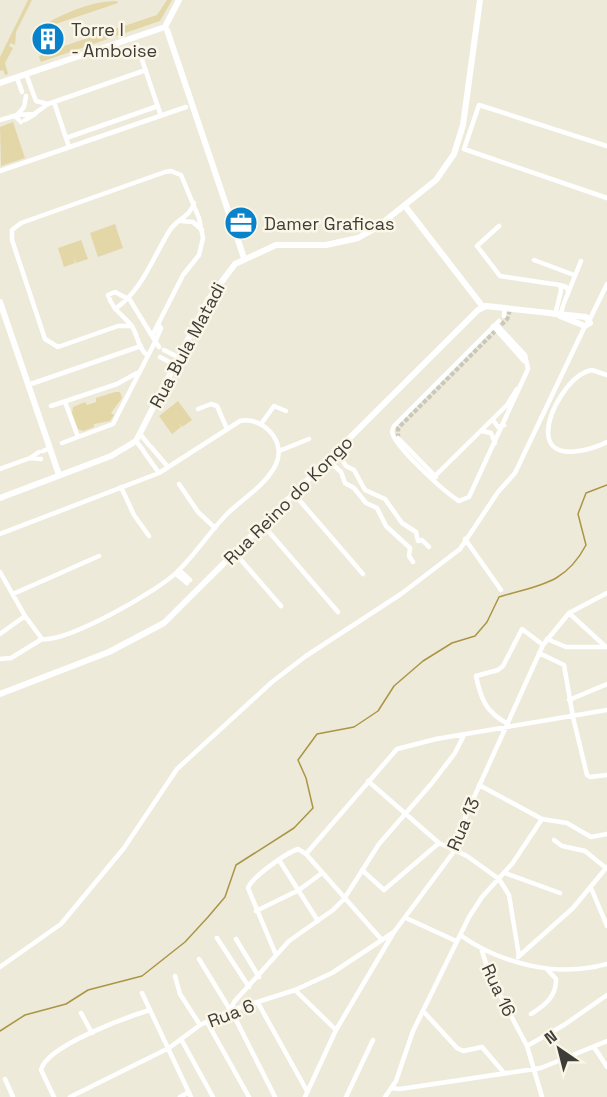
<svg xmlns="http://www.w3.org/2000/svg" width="607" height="1097" viewBox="0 0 607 1097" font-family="'Space Grotesk',sans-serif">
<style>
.green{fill:#e3d6a7}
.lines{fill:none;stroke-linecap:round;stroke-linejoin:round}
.stream{stroke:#ab9544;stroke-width:1.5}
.minor-tunnel{stroke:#cbc7b9;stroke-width:4.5;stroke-dasharray:4.5 2;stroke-linecap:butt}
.minor{stroke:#fff;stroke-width:4.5}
.tertiary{stroke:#fff;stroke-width:6}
.labels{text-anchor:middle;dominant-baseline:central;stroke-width:5;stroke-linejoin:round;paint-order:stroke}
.poi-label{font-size:18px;fill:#3f3d37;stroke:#fbf7e8;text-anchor:start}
.street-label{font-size:18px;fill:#3f3d37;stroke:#fbf7e8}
</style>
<rect width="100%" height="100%" fill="#eeeada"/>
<path class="green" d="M28,0H32L16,32L15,45L11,43L9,46L13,48L5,63L8,74L5,75L3,70L0,71V57Z
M167,0H172L160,21L41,62L39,57L43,53L157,15Z
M117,1L118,3L35,31L36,35L33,34L34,30C59,16 88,1 117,1Z
M13,122L25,158L1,166L0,127Z
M115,224L123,248L98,257L90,233Z
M81,240L88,259L76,263L73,256L75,263L64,267L58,248Z
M115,392H120L122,398L111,413L114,415L110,421L94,424V427L83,431L78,429L72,413L73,407L85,402L87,405L96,402V398Z
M178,401L192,420L182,427L178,422L181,427L172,434L159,416Z"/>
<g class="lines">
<path class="stream" d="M0,1031L25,1015L66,1004L88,990L142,976L185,942L208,917L225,897L236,865L294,828L313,808L306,778L298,760L317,734L354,727L378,711L394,686L423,661L452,643L475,636L487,622L499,597C538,585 565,585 586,545L578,514L586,493L607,485"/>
<path class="minor-tunnel" d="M398,438V428L507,319L510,309"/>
<path class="minor" d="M137,45L161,116
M26,74L36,101L48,104
M17,78L22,92
M54,102L69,147
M17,115L24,107L26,96
M15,116L21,122
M0,120L17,115L34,114L48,104L146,70
M25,120L35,114
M66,138L158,106
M607,146L479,105L464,149L607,198
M0,171L186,107
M181,221L193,222L202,230
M499,226L477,246L500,276L560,285L566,287L568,291
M534,260L574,275
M564,303L581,261
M115,309C142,291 153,257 170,230C177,219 190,217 194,203
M555,315L561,291L560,285
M504,316L505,308
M560,316L563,306
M590,319L607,284
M496,324L525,355L528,369L469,497L459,501C446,493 392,445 392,431L394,426L499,321
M132,326H118L58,347L45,339L12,240V230L21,223L165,172L171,171L181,175L199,218L203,238L199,255L183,275L152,336L159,347
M493,326L524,361
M164,350L178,357
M147,355C138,349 138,334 131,325C123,315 112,309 108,295L115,292L130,300L152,336
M160,357L175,365
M607,375L592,370C570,374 548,411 548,433C549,463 592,450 607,442
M28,385L141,346
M65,402L78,437
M51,406L117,384L137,373
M198,409L211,404L217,406L227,429
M493,420L498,427L504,425
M261,424L274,406L286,411
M482,431L491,433L495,443
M140,434L149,445
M398,438L436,477
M136,441L143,450
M62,443L113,424L155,342L161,328L158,324
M151,447L168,467
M43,451L50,448
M279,451L309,439
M336,451L346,466L354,470L365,490L385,499L402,523L416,532L418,541
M144,452L159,473
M30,458L41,459
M328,460L341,472L345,483L354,488L366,503L377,508L386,526L410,548
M0,469L30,458L39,452
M435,476L507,405L517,389
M179,484L198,512L215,528
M121,487L134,515L149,536
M294,494L363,574
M263,525L338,612
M0,534L159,473L240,421C262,416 287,441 276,464C267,484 244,498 228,513C210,531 196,554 177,572C158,591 68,642 42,639L25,616L0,572
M465,539L501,590
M418,541L422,540L429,547
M410,548L409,556L413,562
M235,553L281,606
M179,570L190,580
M176,574L187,583
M13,594L99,556
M569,613L606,647
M0,634L25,616
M547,639L566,647H607
M539,653L564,665L573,717L587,775L590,777L607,775
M0,659L11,658L42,639
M569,700L607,684
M508,724C486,712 481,700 476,676L498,670L503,666L522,629L543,645
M368,781L439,843L467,856L499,879L509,895L519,956
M479,785L542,819L567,823L591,837L607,834
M554,840L562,846L585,851L606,868
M306,854L397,749L436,739L607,710
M279,860L318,921
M362,870L384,890L439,843
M505,873L560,893
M591,888L607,926
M256,911L299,890L322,873
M406,918L456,941
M460,935C501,964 558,978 607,964
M217,938L249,987
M236,939L259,977
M482,951L490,976L527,1046L542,1097
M276,955L248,888C252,877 286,853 298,849L306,854L381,939
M518,957L573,908L607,867
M199,959L235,1018L275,1097
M0,967L61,924L124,848L177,769L272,682L306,656L401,594L460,549L498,492L515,473L585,326
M175,976L180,994L200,1025
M295,990L336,1030
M142,993L191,1097
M258,1003L307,1091
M231,1010L234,1002L289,941L333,910L344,899L379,844L432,783L455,753L464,735
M423,1011L457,1048L463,1051L482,1047L504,1073
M81,1013L92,1033
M531,1014C544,1006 557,996 556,979L547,969
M207,1022L249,1097
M181,1039L213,1097
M527,1046L564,1025L607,995
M594,1047L607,1067
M5,1079L13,1097
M391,1088L400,1089L541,1068L607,1041
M54,1097L41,1070C46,1046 127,1017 150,1010
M70,1097L169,1048L200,1025L229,1011L295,990L332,973L394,932
M180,1097L189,1092
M305,1097L336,1030L394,932L455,850L466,815L543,645L569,613L607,593
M346,1097L373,1040
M385,1097L396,1081L413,1031L469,917L482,897L512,864L542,819"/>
<path class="tertiary" d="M166,25L179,0
M167,30L244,258
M0,83L162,28
M405,206L483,307
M0,302L59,475
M0,498L111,456L136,441L208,300L235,264L276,245H326L358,238L376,228L436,180L454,154L463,125L480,0
M0,694L109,652L164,623L478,310L486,306L586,317L590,323L585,326L560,316"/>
</g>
<defs>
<symbol id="building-disc" viewBox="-11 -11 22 22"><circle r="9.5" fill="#0882ca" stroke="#fbf7e8"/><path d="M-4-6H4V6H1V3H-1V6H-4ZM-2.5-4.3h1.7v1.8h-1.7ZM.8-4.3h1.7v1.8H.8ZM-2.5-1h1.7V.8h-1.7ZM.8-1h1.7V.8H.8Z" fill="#fff"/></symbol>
<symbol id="office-disc" viewBox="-11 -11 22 22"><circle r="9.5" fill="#0882ca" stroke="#fbf7e8"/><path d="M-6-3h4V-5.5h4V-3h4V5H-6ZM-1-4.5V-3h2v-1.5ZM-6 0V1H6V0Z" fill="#fff"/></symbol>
</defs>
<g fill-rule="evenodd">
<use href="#building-disc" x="29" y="20" width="38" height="38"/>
<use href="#office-disc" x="222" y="204" width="38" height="38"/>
</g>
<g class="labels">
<g class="poi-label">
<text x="71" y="29">Torre I<tspan x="71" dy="21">- Amboise</tspan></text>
<text x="264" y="223">Damer Graficas</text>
</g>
<g class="street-label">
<text transform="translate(187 345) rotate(-62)">Rua Bula Matadi</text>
<text transform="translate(288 500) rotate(-45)">Rua Reino do Kongo</text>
<text transform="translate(463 824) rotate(-67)">Rua 13</text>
<text transform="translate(499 990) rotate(65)">Rua 16</text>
<text transform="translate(231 1013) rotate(-21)">Rua 6</text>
</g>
</g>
<g transform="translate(559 1049) rotate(325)" stroke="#fbf7e8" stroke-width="4.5" paint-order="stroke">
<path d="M0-4.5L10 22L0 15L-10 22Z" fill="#3f3d37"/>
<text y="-9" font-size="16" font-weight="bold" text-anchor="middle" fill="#3f3d37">N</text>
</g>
</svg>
